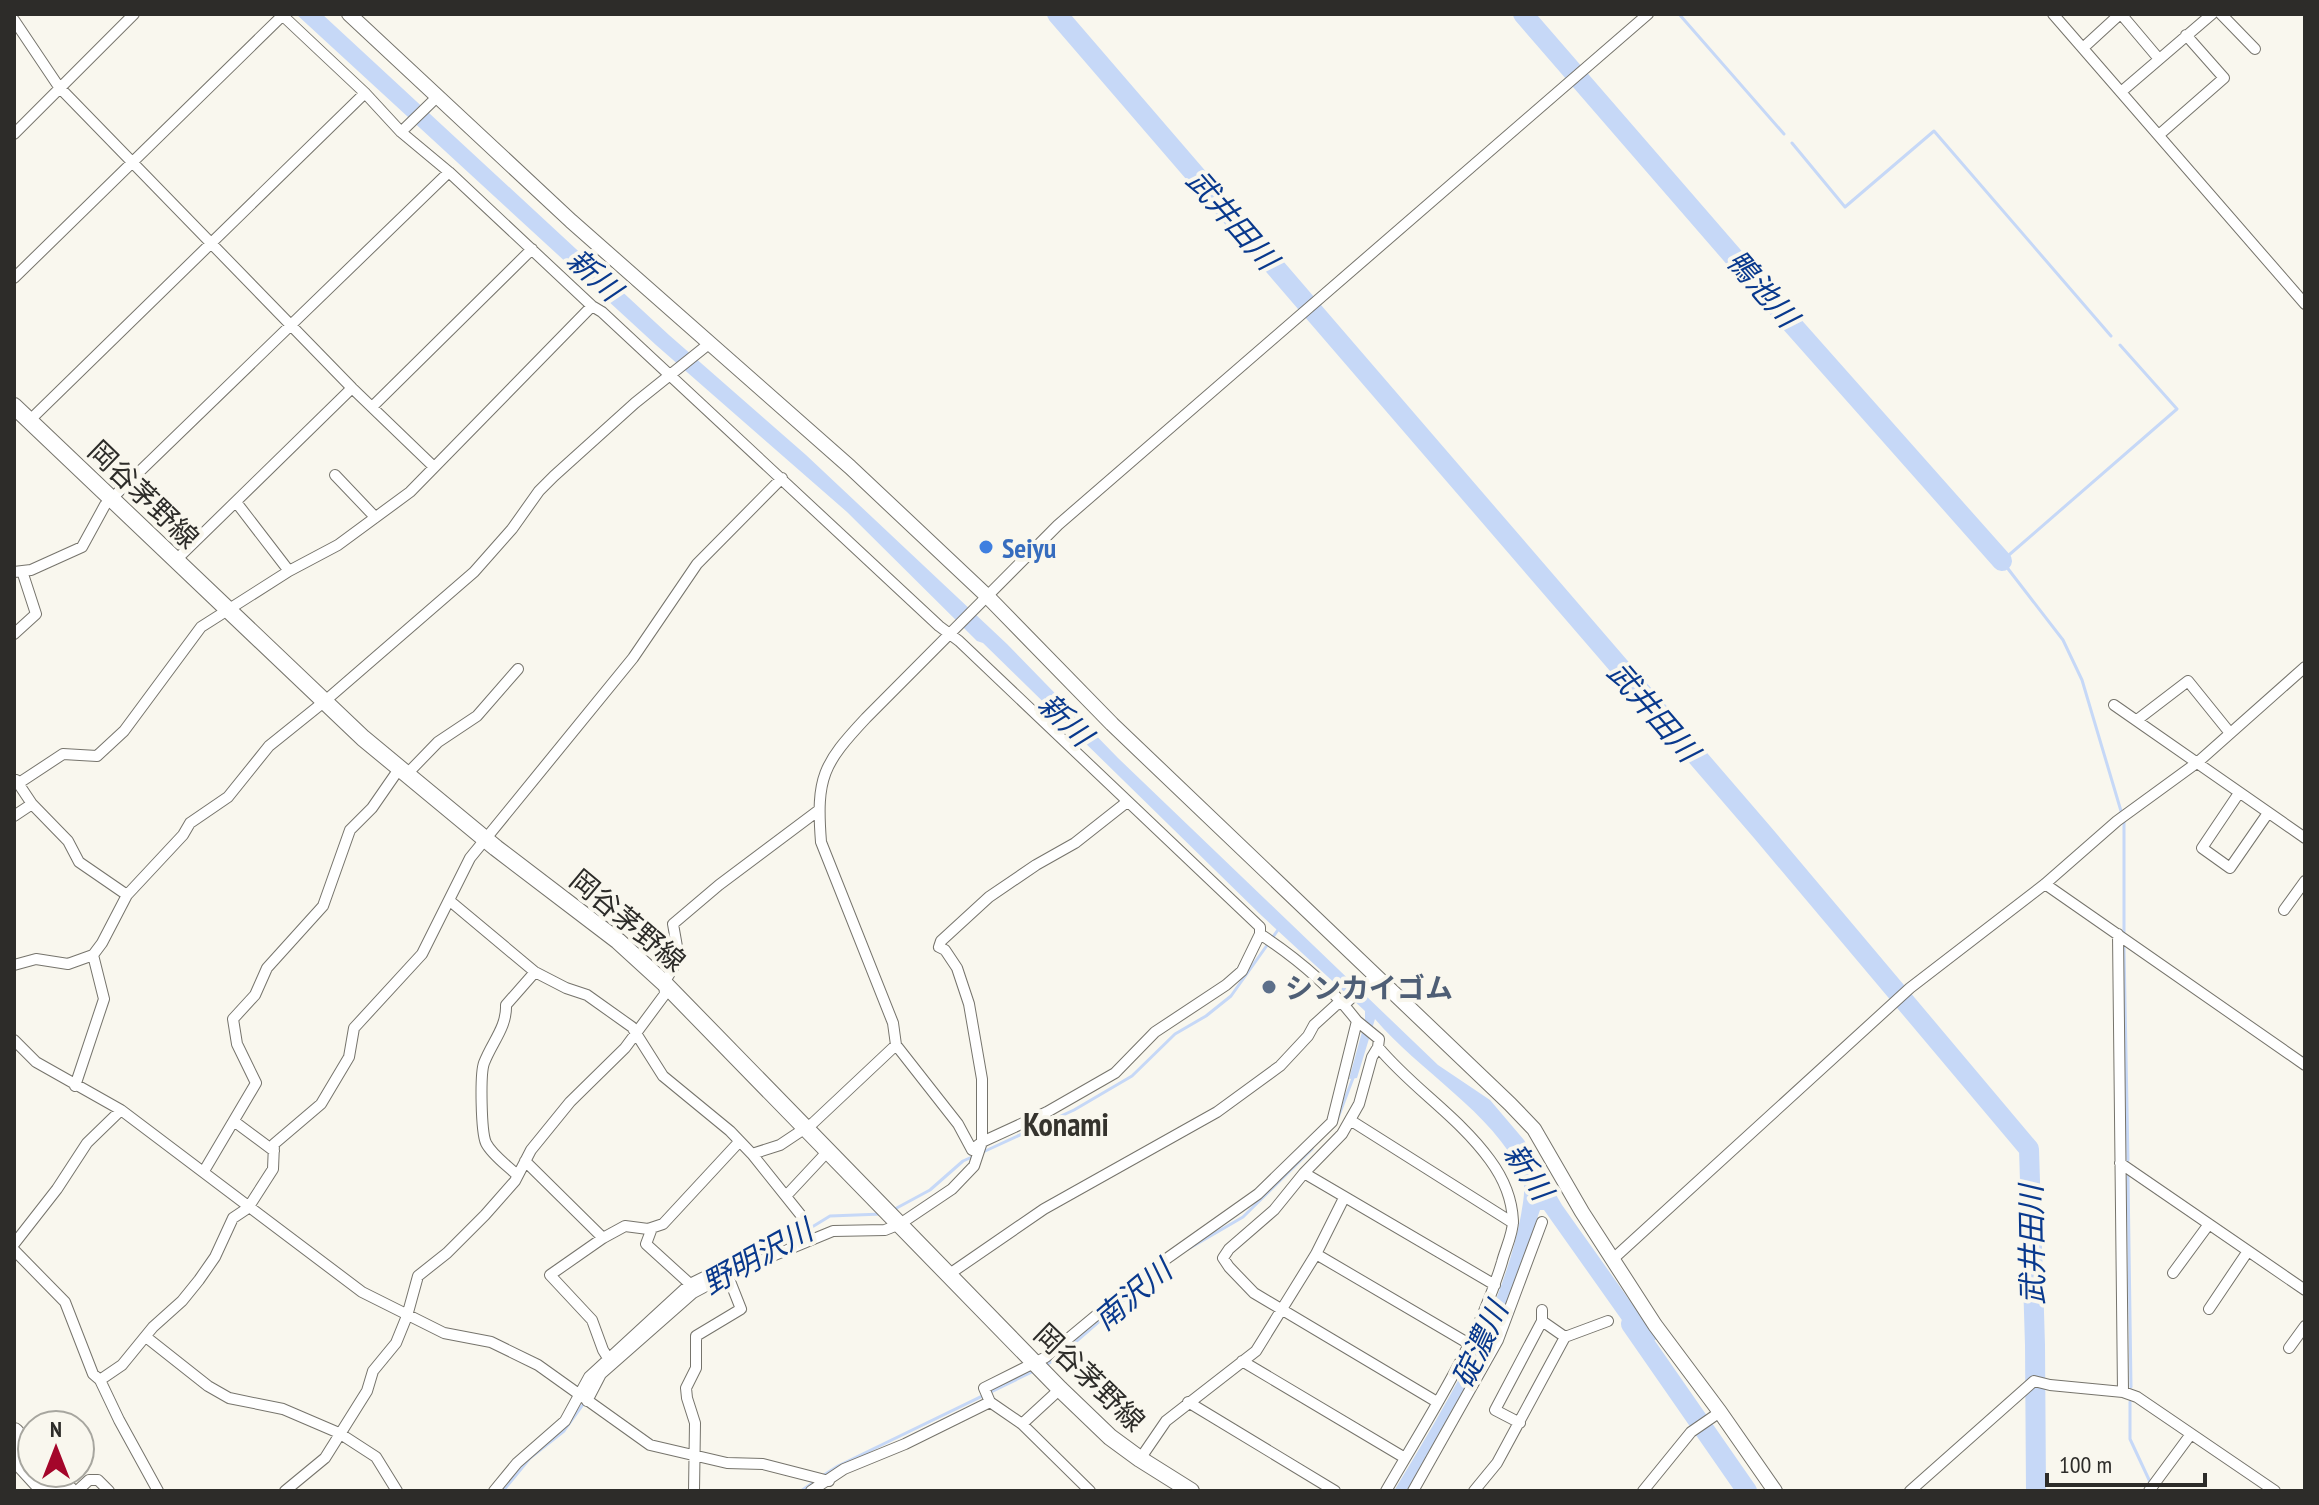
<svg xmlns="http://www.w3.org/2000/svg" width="2319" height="1505" viewBox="0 0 2319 1505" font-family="'PT Sans Narrow','Noto Sans JP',sans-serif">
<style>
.water{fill:#c6d8f7}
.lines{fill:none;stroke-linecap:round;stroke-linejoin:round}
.stream{stroke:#c6d8f7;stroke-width:3}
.river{stroke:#c6d8f7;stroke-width:20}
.street-casing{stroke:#76746c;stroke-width:12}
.secondary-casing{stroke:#76746c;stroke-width:16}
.primary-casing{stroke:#76746c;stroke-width:18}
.highway-casing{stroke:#76746c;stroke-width:20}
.street{stroke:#fff;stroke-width:10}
.secondary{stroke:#fff;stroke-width:14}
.primary{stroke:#fff;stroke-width:16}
.highway{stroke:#fff;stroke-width:18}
.shop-dot{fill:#3f7fe0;stroke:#f9f7ee;stroke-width:3}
.service-dot{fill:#5c6f8a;stroke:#f9f7ee;stroke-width:3}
.labels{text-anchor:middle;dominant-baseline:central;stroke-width:8;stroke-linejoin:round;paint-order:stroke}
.street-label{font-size:28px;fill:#2d2c29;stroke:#f9f7ee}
.shop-label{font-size:28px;font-weight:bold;fill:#366cbe;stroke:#f9f7ee;text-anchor:start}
.service-label{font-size:28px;font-weight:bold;fill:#4e5e75;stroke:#f9f7ee;text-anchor:start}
.water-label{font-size:30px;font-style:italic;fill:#09398d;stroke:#f9f7ee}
.quarter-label{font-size:32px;font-weight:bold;fill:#35332d;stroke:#f9f7ee}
</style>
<rect width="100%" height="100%" fill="#f9f7ee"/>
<path class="water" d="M296,14H322L669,335L806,455L1007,644L1118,758L1438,1065L1490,1100L1524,1140L1562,1205L1657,1339L1641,1347L1544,1210H1540L1520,1269L1484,1356L1408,1491H1394C1445,1406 1502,1314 1521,1215C1523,1202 1527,1186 1521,1173C1493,1113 1418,1070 1375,1019L1357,1078L1349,1079L1365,1021V1011L1262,916L983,643L977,641L847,512L656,345Z"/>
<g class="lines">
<path class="stream" d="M1679,14L1784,134
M1792,143L1845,207L1934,131L2111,336
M2120,345L2177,409L2002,561L2063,640L2082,680L2121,811
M2124,822V932
M2124,948L2128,1160
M1336,1123L1353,1078
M983,1152L1074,1110L1132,1076L1175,1034L1206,1016L1231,996L1280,927
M2128,1176L2131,1387
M893,1210L930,1190L963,1161L972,1157
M799,1235L830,1216L882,1214
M1188,1249L1243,1217L1312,1149
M1046,1365L1057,1358L1156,1272
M2130,1402V1439L2151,1484
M824,1475L838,1466L1036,1370
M503,1491L530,1458L564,1431L584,1403
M801,1491L814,1482"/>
<path class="river" d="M1057,14L1762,832L2029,1149L2035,1345L2036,1491
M1523,14L1790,322L2002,561
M1631,1324L1747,1491"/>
<defs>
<path id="street" d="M281,14L365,93L401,132L449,172L592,306L602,312L939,626L959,641L1260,927V934C1295,957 1331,987 1357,1021L1332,1122L1258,1194L1152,1269L1046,1357L984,1388L990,1402L905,1444L844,1469L811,1491
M2053,14L2305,304
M2121,14L2159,59
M2221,14L2255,49
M14,20L59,87L352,388L434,467
M2083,48L2120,14
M2121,92L2212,14
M401,132L437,97
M14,134L134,14
M2160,134L2224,78L2186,35
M14,278L283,15
M372,407L532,249
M29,421L365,93
M335,475L375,517
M236,502L289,571
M176,560L352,388
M14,572L31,570L82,547L105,505L449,172
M14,634L36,614L22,571
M2114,705L2305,838
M2137,720L2188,681L2230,733
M406,775L438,742L477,716L518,669
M16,780L32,804L68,841L79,862L127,895
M19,783L63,754L97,756L124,731L201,627L289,571L338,545L410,492L592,306
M2239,793L2202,848L2230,868L2268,813
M14,816L32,804
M2045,884L2305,1065
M450,901L535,972L566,988L587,995L632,1027L663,1076L730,1131L752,1154
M2284,910L2305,881
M1260,934L1242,971L1226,985L1155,1032L1115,1073L1047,1112L982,1142L972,1150L958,1124L896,1045L893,1023L821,842C816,777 823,764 866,718L1058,525L1648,14
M2118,934L2123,1392
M14,965L36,959L68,964L93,955L102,943L127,895L183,835L190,823L228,797L269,746L325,701L474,572L512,529L539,491L554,476L635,403L710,343
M1357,1021L1379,1039L1378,1047
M14,1040L36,1062L121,1110L362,1292L444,1333L491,1342L538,1365L650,1445L727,1463L763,1464L829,1481
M75,1086L104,999L93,955
M1350,1120L1513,1223
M235,1122L274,1151
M525,1161L603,1238L625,1226L648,1229L663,1224L739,1142
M2120,1163L2305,1290
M204,1171L256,1083L237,1044L233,1019L255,995L267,968L323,906L350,830L372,808L399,769
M1304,1173L1495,1285
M517,1175C508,1166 492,1155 486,1143C481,1132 480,1074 484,1063C492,1042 507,1027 506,1005L535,972
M786,1196L828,1151
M652,1228L646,1244L690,1284
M603,1238L550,1275L592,1320L603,1350L608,1358
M14,1244L57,1189L87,1143L121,1110
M14,1250L65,1302L93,1374L100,1380L119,1420L158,1491
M754,1251L758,1262L833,1231L885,1230L900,1224L952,1189L974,1166L982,1142V1079L969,1004L957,968L945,950L939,947L941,941L989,897L1036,865L1075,843L1127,802
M1316,1254L1471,1345
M1613,1259L1910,988L2045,884L2117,821L2198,762L2305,667
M2173,1273L2209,1224
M948,1275L1044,1209L1217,1112L1280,1066L1308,1036L1314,1025L1336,1005L1348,1001L1376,975
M2209,1309L2248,1251
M1542,1310V1321L1565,1337
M146,1337L208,1386L229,1398L283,1409L339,1433L376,1457L397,1491
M2289,1348L2305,1326
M1242,1361L1405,1458
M100,1380L122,1365L153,1327L182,1301L199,1280L215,1257L233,1218L248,1208L273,1169L274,1144L321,1104L349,1057L354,1028L422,954L470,858L633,658L697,564L782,478
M1060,1389L1022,1424L1090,1491
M587,1401L601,1374L693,1293L757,1259
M990,1402L1022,1424
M1188,1402L1335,1491
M1520,1423L1495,1410L1542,1321
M1140,1459L1166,1421L1256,1351L1316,1254L1344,1198
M77,1491L89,1480H98L109,1491
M285,1491L325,1458L367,1391L373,1371L396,1343L407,1316L418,1276L447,1253L485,1215L515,1181L531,1150L570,1102L625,1048L665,994L664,983L679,958L673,924L719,885L819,810
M494,1491L517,1463L565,1421L589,1377L690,1284L799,1230L804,1219L752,1154L780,1145L813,1123L896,1045
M694,1491L695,1423L687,1398L686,1388L696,1368V1336L741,1309L724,1266
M1386,1491C1429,1416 1477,1345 1502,1262C1505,1250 1513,1234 1513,1221C1512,1198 1504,1179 1490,1160C1458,1116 1412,1088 1378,1047L1372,1057L1359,1104L1342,1134L1304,1173L1274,1210L1229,1249L1223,1258L1229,1267L1254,1293L1437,1402
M1413,1491L1498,1340L1542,1222
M1474,1491L1497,1463L1565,1337L1608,1321
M1643,1491L1691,1432L1720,1412
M1910,1491L2034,1381L2050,1385L2123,1392L2137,1397L2275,1491
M2149,1491L2191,1434"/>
<path id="secondary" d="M349,14L571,221L850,467L987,596L1112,724L1510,1104L1534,1129L1582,1212L1655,1325L1720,1412L1775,1491"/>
<path id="primary" d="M14,406L363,738L496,848L618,941L664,983L1060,1389L1110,1437L1140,1459L1191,1491"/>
<path id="highway" d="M14,1432L32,1452
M14,1456L46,1491
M51,1473L69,1491"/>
</defs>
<use href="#street" class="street-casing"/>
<use href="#secondary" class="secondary-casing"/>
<use href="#primary" class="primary-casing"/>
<use href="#highway" class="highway-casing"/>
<use href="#street" class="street"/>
<use href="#secondary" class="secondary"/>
<use href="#primary" class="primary"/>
<use href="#highway" class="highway"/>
</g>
<circle class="shop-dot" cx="986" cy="547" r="8"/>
<circle class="service-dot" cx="1269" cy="987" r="8"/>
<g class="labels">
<g class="street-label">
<text transform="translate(144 494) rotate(44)">岡谷茅野線</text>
<text transform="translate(628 920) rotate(40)">岡谷茅野線</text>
<text transform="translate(1090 1377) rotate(44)">岡谷茅野線</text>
</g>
<g class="shop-label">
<text x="1002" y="547">Seiyu</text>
</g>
<g class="service-label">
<text x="1285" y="987">シンカイゴム</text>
</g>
<g class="water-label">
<text transform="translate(1233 219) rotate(49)">武井田川</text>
<text transform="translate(595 274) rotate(42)">新川</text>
<text transform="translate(1763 288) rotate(49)">鴨池川</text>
<text transform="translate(1654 711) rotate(49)">武井田川</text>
<text transform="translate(1066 719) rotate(44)">新川</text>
<text transform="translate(1529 1171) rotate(56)">新川</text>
<text transform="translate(2031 1245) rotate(-91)">武井田川</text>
<text transform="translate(757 1256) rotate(-29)">野明沢川</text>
<text transform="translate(1132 1294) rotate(-40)">南沢川</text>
<text transform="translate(1479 1344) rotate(-65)">碇濃川</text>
</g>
<g class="quarter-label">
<text x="1066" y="1124">Konami</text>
</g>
</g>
<rect width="2319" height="1505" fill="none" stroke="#2d2c29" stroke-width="32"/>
<g transform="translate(56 1449)"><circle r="38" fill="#f9f7ee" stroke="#a7a69f" stroke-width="2"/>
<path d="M0-6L14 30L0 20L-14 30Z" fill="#a4062a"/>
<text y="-12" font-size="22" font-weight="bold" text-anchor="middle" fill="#2d2c29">N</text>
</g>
<path d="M2047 1473v12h158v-12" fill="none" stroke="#2d2c29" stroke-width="4"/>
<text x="2059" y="1473" font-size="24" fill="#2d2c29" stroke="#f9f7ee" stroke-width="6" paint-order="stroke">100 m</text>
</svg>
